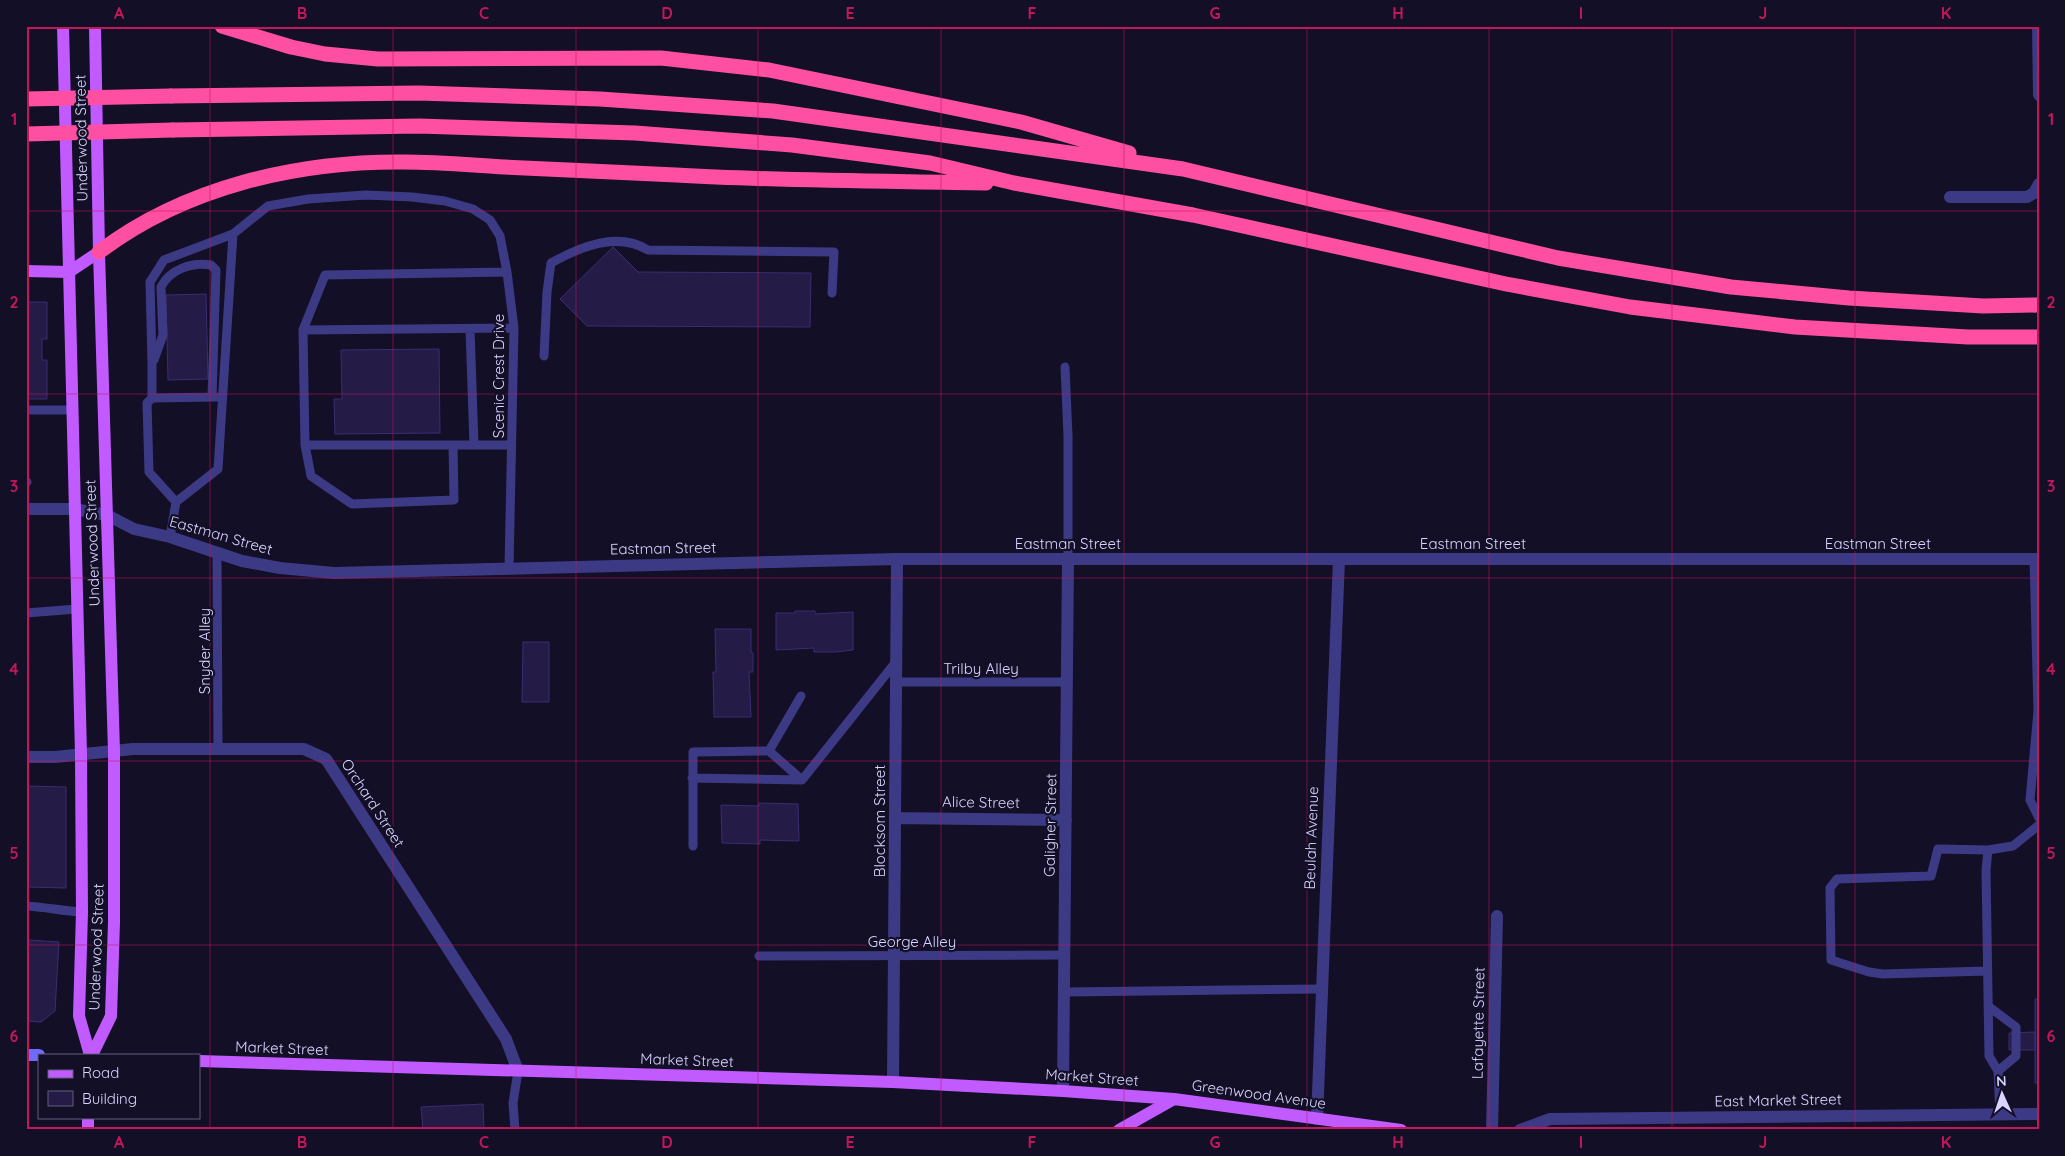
<svg xmlns="http://www.w3.org/2000/svg" width="2065" height="1156" viewBox="0 0 2065 1156" font-family="Quicksand,sans-serif">
<style>
.building{fill:#241b47;stroke:#3b2d73}
.lines{fill:none;stroke-linecap:round;stroke-linejoin:round}
.lane{stroke:#3d3a85;stroke-width:9}
.street{stroke:#3d3a85;stroke-width:12}
.secondary{stroke:#6f6bff;stroke-width:12}
.primary{stroke:#c25bff;stroke-width:12}
.highway{stroke:#ff4fa3;stroke-width:15}
.highway-bridge{stroke:#ff4fa3;stroke-width:15}
.grid{fill:none;stroke:#c2185b;stroke-width:1;stroke-opacity:0.55}
.labels{text-anchor:middle;dominant-baseline:central;stroke-width:4.5;stroke-linejoin:round;paint-order:stroke}
.street-label{font-size:15px;fill:#d9d4ff;stroke:#130f26}
.neatline{fill:none;stroke:#c2185b;stroke-width:2}
.grid-label{font-size:16px;text-anchor:middle;font-weight:bold;fill:#c2185b}
</style>
<rect width="100%" height="100%" fill="#130f26"/>
<path class="building" d="M613,247L638,272L811,273L810,327L587,326L560,299Z
M206,294L208,379L168,380L166,295Z
M26,302H47V339H42V360H47V399H26Z
M439,349L440,433L335,434L334,399H342L341,350Z
M795,611H815V614L853,612V650L835,652H814V648L776,650V613H795Z
M715,629H751V653H753V672H749L751,717H714L713,672H716Z
M523,642H549V702H522Z
M26,786L66,787V888L26,887Z
M759,803L798,804L799,841L760,840V844L722,843L721,805L759,806Z
M29,940L59,942L55,1011L41,1022L26,1021Z
M2035,999H2039V1083H2035Z
M2035,1032V1050H2009V1033Z
M483,1104L484,1130H423L421,1107Z"/>
<g class="lines">
<path class="lane" d="M470,329L474,445
M303,330L514,328
M544,356L547,292L551,263C580,247 617,231 648,250L834,252L832,293
M154,360L163,335L161,287C170,269 192,262 211,265L216,270L212,397
M1065,367L1068,436V559
M152,398L216,397
M26,410H72
M305,445H511
M453,445L454,500L352,504L311,476L305,445L303,330L325,275L507,272
M26,482H27
M176,502L149,472L147,403L152,398V364L150,282L164,260L233,234L268,206L308,199L366,195L412,197L445,201L473,209L490,220L500,236L507,272L514,328L509,568
M170,537L176,502L218,469L233,234
M217,553L218,749
M2034,559L2038,711L2030,800L2039,818
M26,613L77,609
M895,682H1068
M769,751L801,696
M692,778L802,780L895,663
M693,846V752L769,751L802,780
M26,906C45,907 63,911 82,912
M759,956L1065,955
M1987,971L1883,974L1869,972L1831,960L1830,888L1837,879L1931,876L1938,849L1988,850
M1065,992L1321,989
M1988,1006L2016,1027V1056L1998,1071
M2000,1114L1998,1071L1989,1056L1986,870L1988,850L2013,846L2039,825
M515,1130L513,1103L518,1071"/>
<path class="street" d="M2038,26L2039,95
M1950,197H2027L2034,193L2039,184
M26,509H74L107,515L134,529L170,537L242,561L280,568L334,573L897,559H2039
M26,757H55L133,749H304L326,759L506,1039L518,1071
M895,818L1066,820
M893,1082L897,559
M1063,1091L1068,559
M1317,1119L1339,559
M1492,1130L1497,916
M1520,1130L1550,1119L2039,1114"/>
<path class="secondary" d="M26,1055H39"/>
<path class="primary" d="M63,26L81,754L82,912L79,1016L90,1055
M26,271L69,272L99,252
M92,1055L111,1016L114,922V751L99,252L95,26
M199,1061L893,1082L1063,1091L1174,1099L1401,1130
M88,1130V1117
M1119,1130L1174,1099"/>
<path class="highway" d="M222,26L291,47L325,54L378,59L661,58L769,70L1021,122L1129,153
M171,96L419,93L600,99L773,111L1183,169L1558,258L1731,287L1849,298L1983,306L2039,305
M173,130L419,126L635,133L792,145L930,163L1014,183L1193,215L1506,284L1630,307L1795,327L1968,337H2039
M99,252C185,187 297,161 404,162C437,162 470,165 504,167C561,170 619,172 676,175C779,181 883,181 986,183"/>
<path class="highway-bridge" d="M26,99L171,96
M26,134L173,130"/>
</g>
<path class="grid" d="M210,26V1130M393,26V1130M576,26V1130M758,26V1130M941,26V1130M1124,26V1130M1307,26V1130M1489,26V1130M1672,26V1130M1855,26V1130M26,211H2039M26,394H2039M26,578H2039M26,761H2039M26,945H2039"/>
<g class="labels">
<g class="street-label">
<text transform="translate(81 138) rotate(-91)">Underwood Street</text>
<text transform="translate(498 376) rotate(-90)">Scenic Crest Drive</text>
<text transform="translate(221 535) rotate(16)">Eastman Street</text>
<text transform="translate(92 543) rotate(-92)">Underwood Street</text>
<text x="1068" y="543">Eastman Street</text>
<text x="1473" y="543">Eastman Street</text>
<text x="1878" y="543">Eastman Street</text>
<text transform="translate(663 548) rotate(-1)">Eastman Street</text>
<text transform="translate(204 651) rotate(-90)">Snyder Alley</text>
<text x="981" y="668">Trilby Alley</text>
<text transform="translate(981 802) rotate(1)">Alice Street</text>
<text transform="translate(373 803) rotate(57)">Orchard Street</text>
<text transform="translate(879 821) rotate(-90)">Blocksom Street</text>
<text transform="translate(1050 825) rotate(-89)">Galigher Street</text>
<text transform="translate(1311 838) rotate(-88)">Beulah Avenue</text>
<text x="912" y="941">George Alley</text>
<text transform="translate(96 947) rotate(-88)">Underwood Street</text>
<text transform="translate(1478 1023) rotate(-89)">Lafayette Street</text>
<text transform="translate(282 1048) rotate(2)">Market Street</text>
<text transform="translate(687 1060) rotate(2)">Market Street</text>
<text transform="translate(1092 1077) rotate(4)">Market Street</text>
<text transform="translate(1259 1094) rotate(8)">Greenwood Avenue</text>
<text transform="translate(1778 1100) rotate(-1)">East Market Street</text>
</g>
</g>
<rect width="2065" height="1156" fill="none" stroke="#130f26" stroke-width="55"/>
<rect x="38" y="1054" width="162" height="65" fill="#130f26" stroke="#625e7d"/>
<rect x="48" y="1070" width="25" height="8" fill="#c25bff" stroke="#625e7d"/>
<text x="82" y="1078" font-size="15" fill="#d9d4ff">Road</text>
<rect x="48" y="1091" width="25" height="15" fill="#241b47" stroke="#625e7d"/>
<text x="82" y="1104" font-size="15" fill="#d9d4ff">Building</text>
<g transform="translate(2002 1094) rotate(357)" stroke="#130f26" stroke-width="4" paint-order="stroke">
<path d="M0-4L9 19L0 12L-9 19Z" fill="#d9d4ff"/>
<text y="-8" font-size="14" font-weight="bold" text-anchor="middle" fill="#d9d4ff">N</text>
</g>
<rect x="28" y="28" width="2010" height="1100" class="neatline"/>
<g class="grid-label">
<text x="119" y="19">A</text>
<text x="302" y="19">B</text>
<text x="484" y="19">C</text>
<text x="667" y="19">D</text>
<text x="850" y="19">E</text>
<text x="1032" y="19">F</text>
<text x="1215" y="19">G</text>
<text x="1398" y="19">H</text>
<text x="1581" y="19">I</text>
<text x="1763" y="19">J</text>
<text x="1946" y="19">K</text>
<text x="14" y="125">1</text>
<text x="2051" y="125">1</text>
<text x="14" y="308">2</text>
<text x="2051" y="308">2</text>
<text x="14" y="492">3</text>
<text x="2051" y="492">3</text>
<text x="14" y="675">4</text>
<text x="2051" y="675">4</text>
<text x="14" y="859">5</text>
<text x="2051" y="859">5</text>
<text x="14" y="1042">6</text>
<text x="2051" y="1042">6</text>
<text x="119" y="1148">A</text>
<text x="302" y="1148">B</text>
<text x="484" y="1148">C</text>
<text x="667" y="1148">D</text>
<text x="850" y="1148">E</text>
<text x="1032" y="1148">F</text>
<text x="1215" y="1148">G</text>
<text x="1398" y="1148">H</text>
<text x="1581" y="1148">I</text>
<text x="1763" y="1148">J</text>
<text x="1946" y="1148">K</text>
</g>
</svg>
